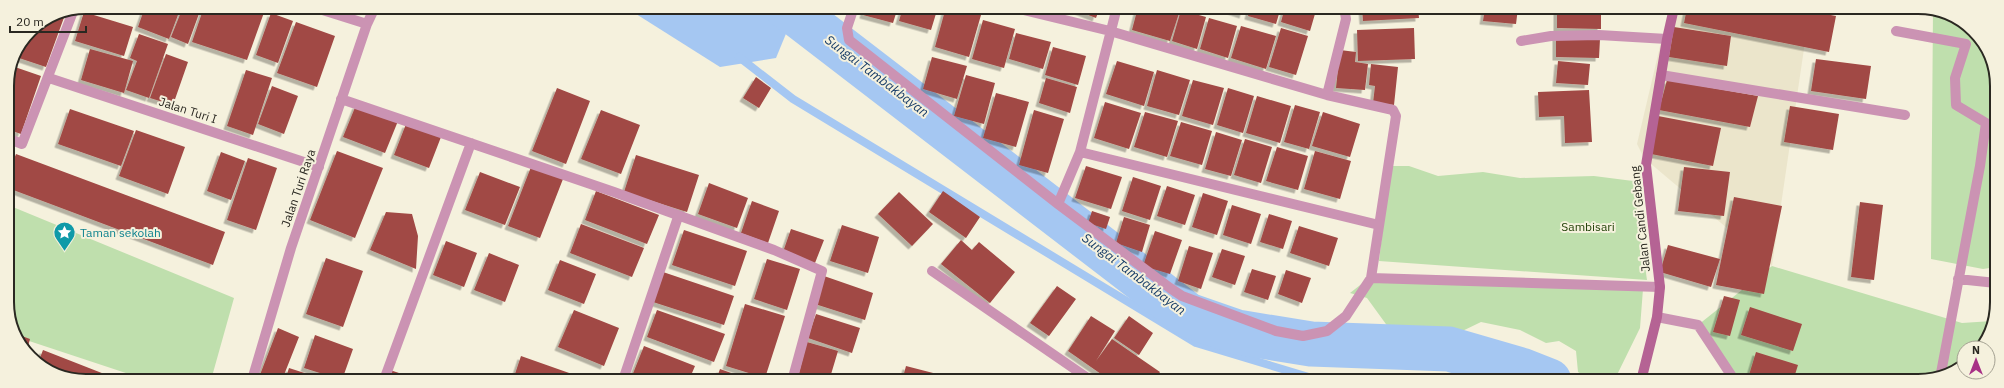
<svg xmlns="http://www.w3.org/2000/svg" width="2004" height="388" viewBox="0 0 2004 388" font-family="'IBM Plex Sans',sans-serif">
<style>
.built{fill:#ebe5cb}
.green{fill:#bfdfad}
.water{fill:#a5c7f2}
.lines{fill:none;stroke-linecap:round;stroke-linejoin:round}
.stream{stroke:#a5c7f2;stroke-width:8}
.river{stroke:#a5c7f2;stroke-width:45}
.building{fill:#a14944;filter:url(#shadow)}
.minor{stroke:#cb93b3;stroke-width:10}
.secondary{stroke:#b56394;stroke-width:10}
.labels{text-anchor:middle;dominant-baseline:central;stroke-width:4;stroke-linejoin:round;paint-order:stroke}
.street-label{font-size:12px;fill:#2a2821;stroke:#f5f1dd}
.park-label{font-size:12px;fill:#214007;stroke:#f5f1dd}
.culture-label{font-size:12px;fill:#0d838f;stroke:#f5f1dd;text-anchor:start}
.water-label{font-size:13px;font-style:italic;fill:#153b67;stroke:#f5f1dd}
.rim{fill:none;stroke:#2a2821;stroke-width:2}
</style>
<defs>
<filter id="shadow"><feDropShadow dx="-3.5" dy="3.5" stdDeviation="0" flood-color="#0004"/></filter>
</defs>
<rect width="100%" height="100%" fill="#f5f1dd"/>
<path class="built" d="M1669,8H1810L1772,266L1644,158L1637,144Z"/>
<path class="green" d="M1933,10L1974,30L1995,70L1996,267L1983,269L1931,259Z
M1390,166H1409L1438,176L1483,172L1520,178L1594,176L1633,181L1647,280L1379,261Z
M8,205L234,298L211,380H147L20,338L9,318Z
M1772,266L1962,323L1992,321L1977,348H1964V364L1923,381H1735L1698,325Z
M1364,282L1643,289L1640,328L1614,381H1593L1578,372L1576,351L1559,341L1546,343L1520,330L1481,322L1452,336L1418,335L1391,331L1367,298L1350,293Z"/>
<path class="water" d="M625,7H797L776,58L720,67Z"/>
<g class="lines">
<path class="stream" d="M739,57L793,99L1196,343L1322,381"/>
<path class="river" d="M787,7L1188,315L1237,332L1311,344L1449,349L1521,370L1549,381"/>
</g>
<path class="building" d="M145,7H181L169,39L138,27Z
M183,7H190L200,11L188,44L171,37Z
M204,7H266L247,60L192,42Z
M865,7H898L893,23L863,15Z
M903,7H938L931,30L899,21Z
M946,7H953L981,15L969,57L935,47Z
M1068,7H1100L1096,18Z
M1138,7H1181L1170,41L1132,30Z
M1219,7H1245L1243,15Z
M1250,7H1281L1276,24L1248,16Z
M1285,7H1317L1310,31L1281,22Z
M1362,7L1418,8L1419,18L1363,21Z
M1485,8H1518L1516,24L1483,21Z
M1557,8H1601V29L1557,28Z
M1611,8H1649V11Z
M1687,8H1794L1836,16L1829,52L1684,23Z
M1181,10L1206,17L1197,49L1172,41Z
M64,11L66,12L46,67L16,57L21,44L30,30L56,13Z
M84,12L133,27L124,56L75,41Z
M271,13L293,21L278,63L256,55Z
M1209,18L1237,26L1228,58L1200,49Z
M983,20L1015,29L1004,68L972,59Z
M296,22L335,36L317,87L277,73Z
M1241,26L1276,36L1266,69L1231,58Z
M1674,27L1731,36L1727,66L1669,57Z
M1281,28L1308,36L1296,75L1269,67Z
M1414,28L1415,59L1358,61L1357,30Z
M1016,33L1051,42L1043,69L1009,59Z
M139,34L168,44L149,98L126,90L137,61L130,58Z
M1556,37L1600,39L1599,58L1556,57Z
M1053,47L1086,56L1078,85L1045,75Z
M90,49L133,61L124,93L81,80Z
M1340,50L1356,52L1355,62L1368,64L1365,90L1336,88Z
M166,54L188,62L173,105L150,98Z
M932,57L967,66L957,99L923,89Z
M1816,59L1871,66L1866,99L1811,91Z
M1117,61L1154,72L1144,106L1106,94Z
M1558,61L1590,64L1588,85L1556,83Z
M1371,64L1398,67L1394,105L1373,103L1375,86L1369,85Z
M12,66L41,76L21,134L7,129V86Z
M246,70L272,78L253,135L227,126Z
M1157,70L1190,80L1179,115L1147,106Z
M966,75L995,83L984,124L954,116Z
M756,77L771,88L759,108L743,98Z
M1046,78L1077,87L1070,113L1039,103Z
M1193,80L1224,88L1213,125L1182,116Z
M1667,80L1758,96L1750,127L1659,110Z
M272,86L298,96L284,134L258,124Z
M557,88L590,101L566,164L532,151Z
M1228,88L1254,96L1243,133L1217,125Z
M1589,90L1592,142L1565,143L1564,116L1539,117L1538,92Z
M996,93L1029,102L1016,147L983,138Z
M1257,96L1291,106L1280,143L1246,133Z
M1105,102L1141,113L1129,149L1094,138Z
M356,105L398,121L385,153L343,137Z
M1295,105L1320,112L1309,149L1284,142Z
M1790,106L1839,114L1833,150L1784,142Z
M70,109L134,131L121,166L58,144Z
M601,110L640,125L621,174L581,159Z
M1034,110L1064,119L1048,173L1019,165Z
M1145,112L1178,121L1167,157L1134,147Z
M1323,112L1360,124L1350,157L1312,146Z
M1658,116L1721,128L1713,166L1651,154Z
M1181,122L1212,131L1202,165L1170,156Z
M406,124L441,137L429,168L394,155Z
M136,130L185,147L168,194L119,176Z
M1216,132L1242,140L1231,176L1205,169Z
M1245,139L1272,147L1261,183L1234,175Z
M1277,147L1308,156L1298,190L1266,181Z
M337,151L383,168L355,238L310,220Z
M1315,151L1351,161L1340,199L1304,189Z
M221,152L245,161L231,200L207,191Z
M16,154L225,232L213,265L8,188V175Z
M636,155L699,175L687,212L624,192Z
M248,158L277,168L256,230L227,220Z
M1086,166L1122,177L1111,209L1075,198Z
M531,167L563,179L540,238L508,226Z
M1684,167L1730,172L1724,216L1678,211Z
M480,172L520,187L505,225L465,210Z
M1133,177L1161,186L1150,220L1122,211Z
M709,183L748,198L737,228L698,214Z
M1167,186L1195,195L1185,225L1157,216Z
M596,191L659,215L647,244L585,220Z
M943,191L980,217L966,238L929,212Z
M899,192L933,224L912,246L878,214Z
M1203,193L1228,201L1217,235L1192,227Z
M1734,197L1782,206L1764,294L1716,285Z
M752,201L779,211L768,243L741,233Z
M1860,202L1883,205L1874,280L1851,277Z
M1232,205L1261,214L1251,244L1223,235Z
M1092,211L1110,217L1106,229L1088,223Z
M386,212L412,214L418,236L416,269L370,250Z
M1269,214L1292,221L1283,249L1260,242Z
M1124,217L1150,225L1142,252L1116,243Z
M581,224L644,248L632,277L570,253Z
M842,225L879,237L868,273L830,261Z
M1299,226L1338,238L1329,266L1290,253Z
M791,229L824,240L815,263L783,252Z
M684,230L747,251L735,286L672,265Z
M1155,231L1182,240L1170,274L1143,266Z
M961,240L972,250L979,242L1015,272L990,303L941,264Z
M446,241L477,253L464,287L433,275Z
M1668,245L1720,259L1711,287L1660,272Z
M1189,246L1213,253L1201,289L1178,281Z
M1222,249L1245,256L1235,285L1212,277Z
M489,253L519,265L505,302L474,290Z
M326,258L363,271L343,327L306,314Z
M767,259L800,269L787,310L754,299Z
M560,260L596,274L584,304L548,290Z
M1252,269L1276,276L1268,300L1244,292Z
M1286,270L1311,278L1302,303L1278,294Z
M663,272L734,296L724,325L653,302Z
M824,276L873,293L865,320L815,304Z
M1057,286L1076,299L1049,336L1030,323Z
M1724,296L1740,300L1730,336L1713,332Z
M745,304L785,316L765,378L726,366Z
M1750,307L1802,324L1793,351L1741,335Z
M574,310L619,328L604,366L558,347Z
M657,310L725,334L714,362L647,337Z
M816,314L860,328L852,353L808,338Z
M1091,316L1115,331L1096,361L1112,339L1160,372L1154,381H1111L1068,351Z
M1129,316L1153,333L1139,355L1114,338Z
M278,328L299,337L282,380H258Z
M19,335L30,339L27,350L23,343Z
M315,335L353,349L342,380L304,368Z
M807,342L838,351L829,381H797Z
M644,346L695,366L689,380H644L632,376Z
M43,350L112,377L111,380H75L38,363Z
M1756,352L1798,365L1793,381H1767L1749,375Z
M521,356L572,374L570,380H513Z
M906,366L937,374L935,381H902Z
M289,368L326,380H285Z
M720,369L751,380H716Z
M390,370L420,380H386Z
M837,373L857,380V381H835Z
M119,376L129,380H117Z"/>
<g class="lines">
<path class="minor" d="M313,7L367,24
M854,7L847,28L849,40L1058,204L1170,288L1182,296L1276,331L1303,336L1327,331L1346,316L1371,278L1396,116L1393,110L1327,95L1110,31L1011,7
M1896,31L1966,44L1955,78L1956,105L1986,123L1980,166L1941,373
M1521,41L1551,36L1599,35L1667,39
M1661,75L1905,115
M49,78L319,167
M1327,95L1346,19L1344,7
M341,99L614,192L774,250L822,271L792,381
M7,138L22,144L74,9
M1080,152L1379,225
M1058,204L1080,152L1117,7
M932,271L1092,381
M1371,278L1660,287
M1958,279L1996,283
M1657,317L1698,325L1735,381
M252,380L291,248L367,24L375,7
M384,380L471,143
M623,380L678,217"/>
<path class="secondary" d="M1641,381L1657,317L1660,287L1646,165L1667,39L1674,8"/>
</g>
<defs>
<symbol id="sight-pin" viewBox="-11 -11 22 30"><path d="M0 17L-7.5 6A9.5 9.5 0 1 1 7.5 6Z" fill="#0f9aa8" stroke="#f5f1dd"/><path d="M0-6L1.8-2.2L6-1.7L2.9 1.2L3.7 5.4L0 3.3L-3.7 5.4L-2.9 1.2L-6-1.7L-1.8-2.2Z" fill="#fff"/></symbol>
</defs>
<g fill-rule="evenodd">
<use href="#sight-pin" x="52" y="220" width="25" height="34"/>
</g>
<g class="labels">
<g class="street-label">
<text transform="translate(188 110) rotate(18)">Jalan Turi I</text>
<text transform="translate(298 188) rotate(-71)">Jalan Turi Raya</text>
<text transform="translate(1640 219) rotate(-96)">Jalan Candi Gebang</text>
</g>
<g class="park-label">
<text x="1588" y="226">Sambisari</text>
</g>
<g class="culture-label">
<text x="80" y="232">Taman sekolah</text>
</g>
<g class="water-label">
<text transform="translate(877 76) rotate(37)">Sungai Tambakbayan</text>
<text transform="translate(1134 274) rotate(37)">Sungai Tambakbayan</text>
</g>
</g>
<path d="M0 0H2004V388H0ZM86 14H1918A72 72 0 0 1 1990 86V302A72 72 0 0 1 1918 374H86A72 72 0 0 1 14 302V86A72 72 0 0 1 86 14Z" fill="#f5f1dd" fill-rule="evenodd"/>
<path class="rim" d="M86 14H1918A72 72 0 0 1 1990 86V302A72 72 0 0 1 1918 374H86A72 72 0 0 1 14 302V86A72 72 0 0 1 86 14Z"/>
<g transform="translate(1976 360)"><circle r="19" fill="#f5f1dd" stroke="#a4a192"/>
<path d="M0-3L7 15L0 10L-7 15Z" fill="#a83086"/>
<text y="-6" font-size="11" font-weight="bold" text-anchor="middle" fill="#2a2821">N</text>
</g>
<path d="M10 26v6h76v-6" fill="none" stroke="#2a2821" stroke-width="2"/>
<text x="16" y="26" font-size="12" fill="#2a2821" stroke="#f5f1dd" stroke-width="3" paint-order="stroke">20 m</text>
</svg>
